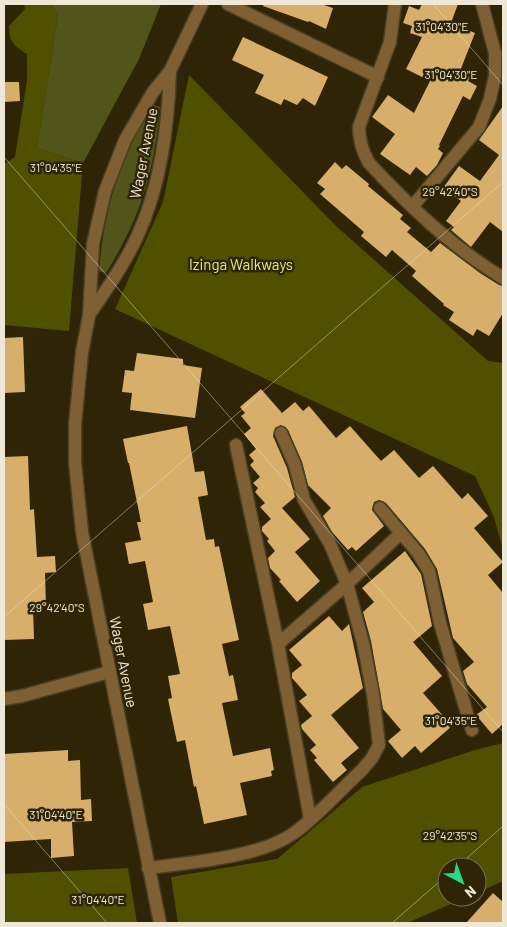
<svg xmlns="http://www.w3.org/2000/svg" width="507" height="927" viewBox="0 0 507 927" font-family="Barlow,sans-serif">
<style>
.green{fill:#4f5101}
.forest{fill:#52551b}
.building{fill:#d7ae6a}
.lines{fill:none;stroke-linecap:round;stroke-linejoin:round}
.street-casing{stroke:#4a3f22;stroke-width:15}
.street{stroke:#7f6035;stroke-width:12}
.ticks{fill:none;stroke:#efe8d7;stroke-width:1;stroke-opacity:0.45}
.labels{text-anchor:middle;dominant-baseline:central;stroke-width:5;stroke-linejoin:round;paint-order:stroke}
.street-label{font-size:15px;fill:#efe8d7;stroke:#2f2405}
.park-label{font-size:15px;fill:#e3ea81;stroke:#2f2405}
.ticks-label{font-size:12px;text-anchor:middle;fill:#efe8d7;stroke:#2f2405;stroke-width:5;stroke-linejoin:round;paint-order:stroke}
</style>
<rect width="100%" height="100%" fill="#2f2405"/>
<path class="green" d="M24,4H52L58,15L37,148L83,163L69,331L4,325V164L15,157L27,80V54C14,45 9,43 9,26L25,9Z
M189,75L336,226L488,361L503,363V550L494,517L475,476L115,309L163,202Z
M503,743V881L477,893V867H447V897H467L407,923H178L171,877L277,859L362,787L475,750Z
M128,868L137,923H4V874Z"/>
<path class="forest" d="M52,4H161L139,59L83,163L37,148L58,15Z
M154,105L160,107C154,172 141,217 106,273L99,271C104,210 120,155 154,105Z"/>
<path class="building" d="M264,4H321L333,8L326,29L309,21L308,22L263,6Z
M422,4H458L451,23L475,33L460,71L470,77L468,81L477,86L470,100L463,96L439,145L440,146L438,149L443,153L437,165L427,176L416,167L410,175L380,154L395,134L372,117L388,95L414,113L430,81L406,69L422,37L410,33L412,26L403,23L409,6L419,10Z
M243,37L328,77L315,106L303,98L297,105L284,99L281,105L255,93L264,75L232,60Z
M4,82H19L20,101L4,102Z
M503,106V232L490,222L471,247L451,230L454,227L446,221L461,201L443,188L459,166L480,181L499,155L479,140Z
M335,162L342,169L346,165L369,184L368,186L403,215L400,219L411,228L407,232L431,252L440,243L480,273L499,285L503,286V313L489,336L477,329L473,336L449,320L454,312L443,305L444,304L412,276L416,271L392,250L386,257L361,236L364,232L320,194L325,189L317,183Z
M23,337L25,392L4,393V338Z
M137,353L183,359V365L202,368L195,418L130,410L132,393L122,392L125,370L134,371Z
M261,389L282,413L295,402L303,411L309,406L336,438L350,426L381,461L394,450L419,478L433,466L462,499L468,493L488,516L474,528L503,562L488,575L503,593V726L502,725L492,734L476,715L487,707L467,684L463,671L474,662L453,638L437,569L425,549L386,503L379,500L374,502L372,510L384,526L356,551L352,547L348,550L332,532L323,516L331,508L308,485L302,462L288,430L281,425L275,428L273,436L287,468L295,497L282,508L310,539L295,552L320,581L297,602L279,581L281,580L270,568L268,558L275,551L267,541L269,539L262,531V527L271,519L260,507L265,503L255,492L258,488L253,483L260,477L250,465L254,461L249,455L256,449L244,434L251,428L241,416L245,413L240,407Z
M187,426L195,472L204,471L208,495L198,497L206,540L214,539L215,547L219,546L239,640L222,644L229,676L233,675L238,700L222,703L233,756L270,748L274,770L271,771L272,776L240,783L247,815L204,824L196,786L194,787L185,740L177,742L168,699L172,698L168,676L180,674L170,626L148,630L143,604L153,602L145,561L129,564L125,543L141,540L137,522H141L129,463H128L123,439Z
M28,456L30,510L34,509L37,557L55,556L56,572L45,573L46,607L33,608L34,639L4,640V457Z
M405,551L421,574L432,626L413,642L442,676L423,693L452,726L421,753L415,746L402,758L388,741L401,730L383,709L371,641L363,612L374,602L362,588Z
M329,616L342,631L349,624L363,688L331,715L359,748L341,763L347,770L333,782L314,760L317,758L310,750L316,745L302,729L301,725L312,716L299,701L307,695L292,678V673L302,665L289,650Z
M68,750V761L80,760L81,800L91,799L92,821L72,822L74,856L51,858V839L4,842V754Z
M493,893L503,902V923H466Z"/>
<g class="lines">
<defs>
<path id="street" d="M228,4L378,77
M395,4L390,42L359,127C359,141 362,151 369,163C409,206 452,247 503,278
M412,207L479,127L490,99L495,76V53L482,4
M89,315C106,290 124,265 137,237C161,185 168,127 170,71
M236,445L278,644L310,819
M380,508L418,553L429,571L440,623L472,730
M278,644L347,584L401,533
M4,699L22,696L109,672
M148,868C189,863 261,857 294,833C318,816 340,790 362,770L372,758L379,745L373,694L363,643L347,584L330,544L304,500L295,465L281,433
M160,923L82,532L75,462V425L82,352L89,316L93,244L105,191L125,140L153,92L170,71L202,4"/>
</defs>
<use href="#street" class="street-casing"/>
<use href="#street" class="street"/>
</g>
<path class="ticks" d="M433,4L503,85M4,157L503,732M4,617L503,182M4,804L107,923M457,867L503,826M392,923L447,875"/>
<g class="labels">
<g class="street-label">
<text transform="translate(143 153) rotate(-79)">Wager Avenue</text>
<text transform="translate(124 662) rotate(79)">Wager Avenue</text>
</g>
<g class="park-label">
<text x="241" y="264">Izinga Walkways</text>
</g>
</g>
<g class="ticks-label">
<text x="442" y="31">31°04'30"E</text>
<text x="451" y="79">31°04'30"E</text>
<text x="56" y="172">31°04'35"E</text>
<text x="450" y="196">29°42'40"S</text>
<text x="57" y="612">29°42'40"S</text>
<text x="451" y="725">31°04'35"E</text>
<text x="56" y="819">31°04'40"E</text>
<text x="450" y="840">29°42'35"S</text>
<text x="98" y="904">31°04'40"E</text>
</g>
<rect width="507" height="927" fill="none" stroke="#efe8d7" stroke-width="10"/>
<g transform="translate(462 882) rotate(139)"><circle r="24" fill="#2f2405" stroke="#7c7259"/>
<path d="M0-4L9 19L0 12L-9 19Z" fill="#28d885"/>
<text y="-8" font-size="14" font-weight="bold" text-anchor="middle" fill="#efe8d7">N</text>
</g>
</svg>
